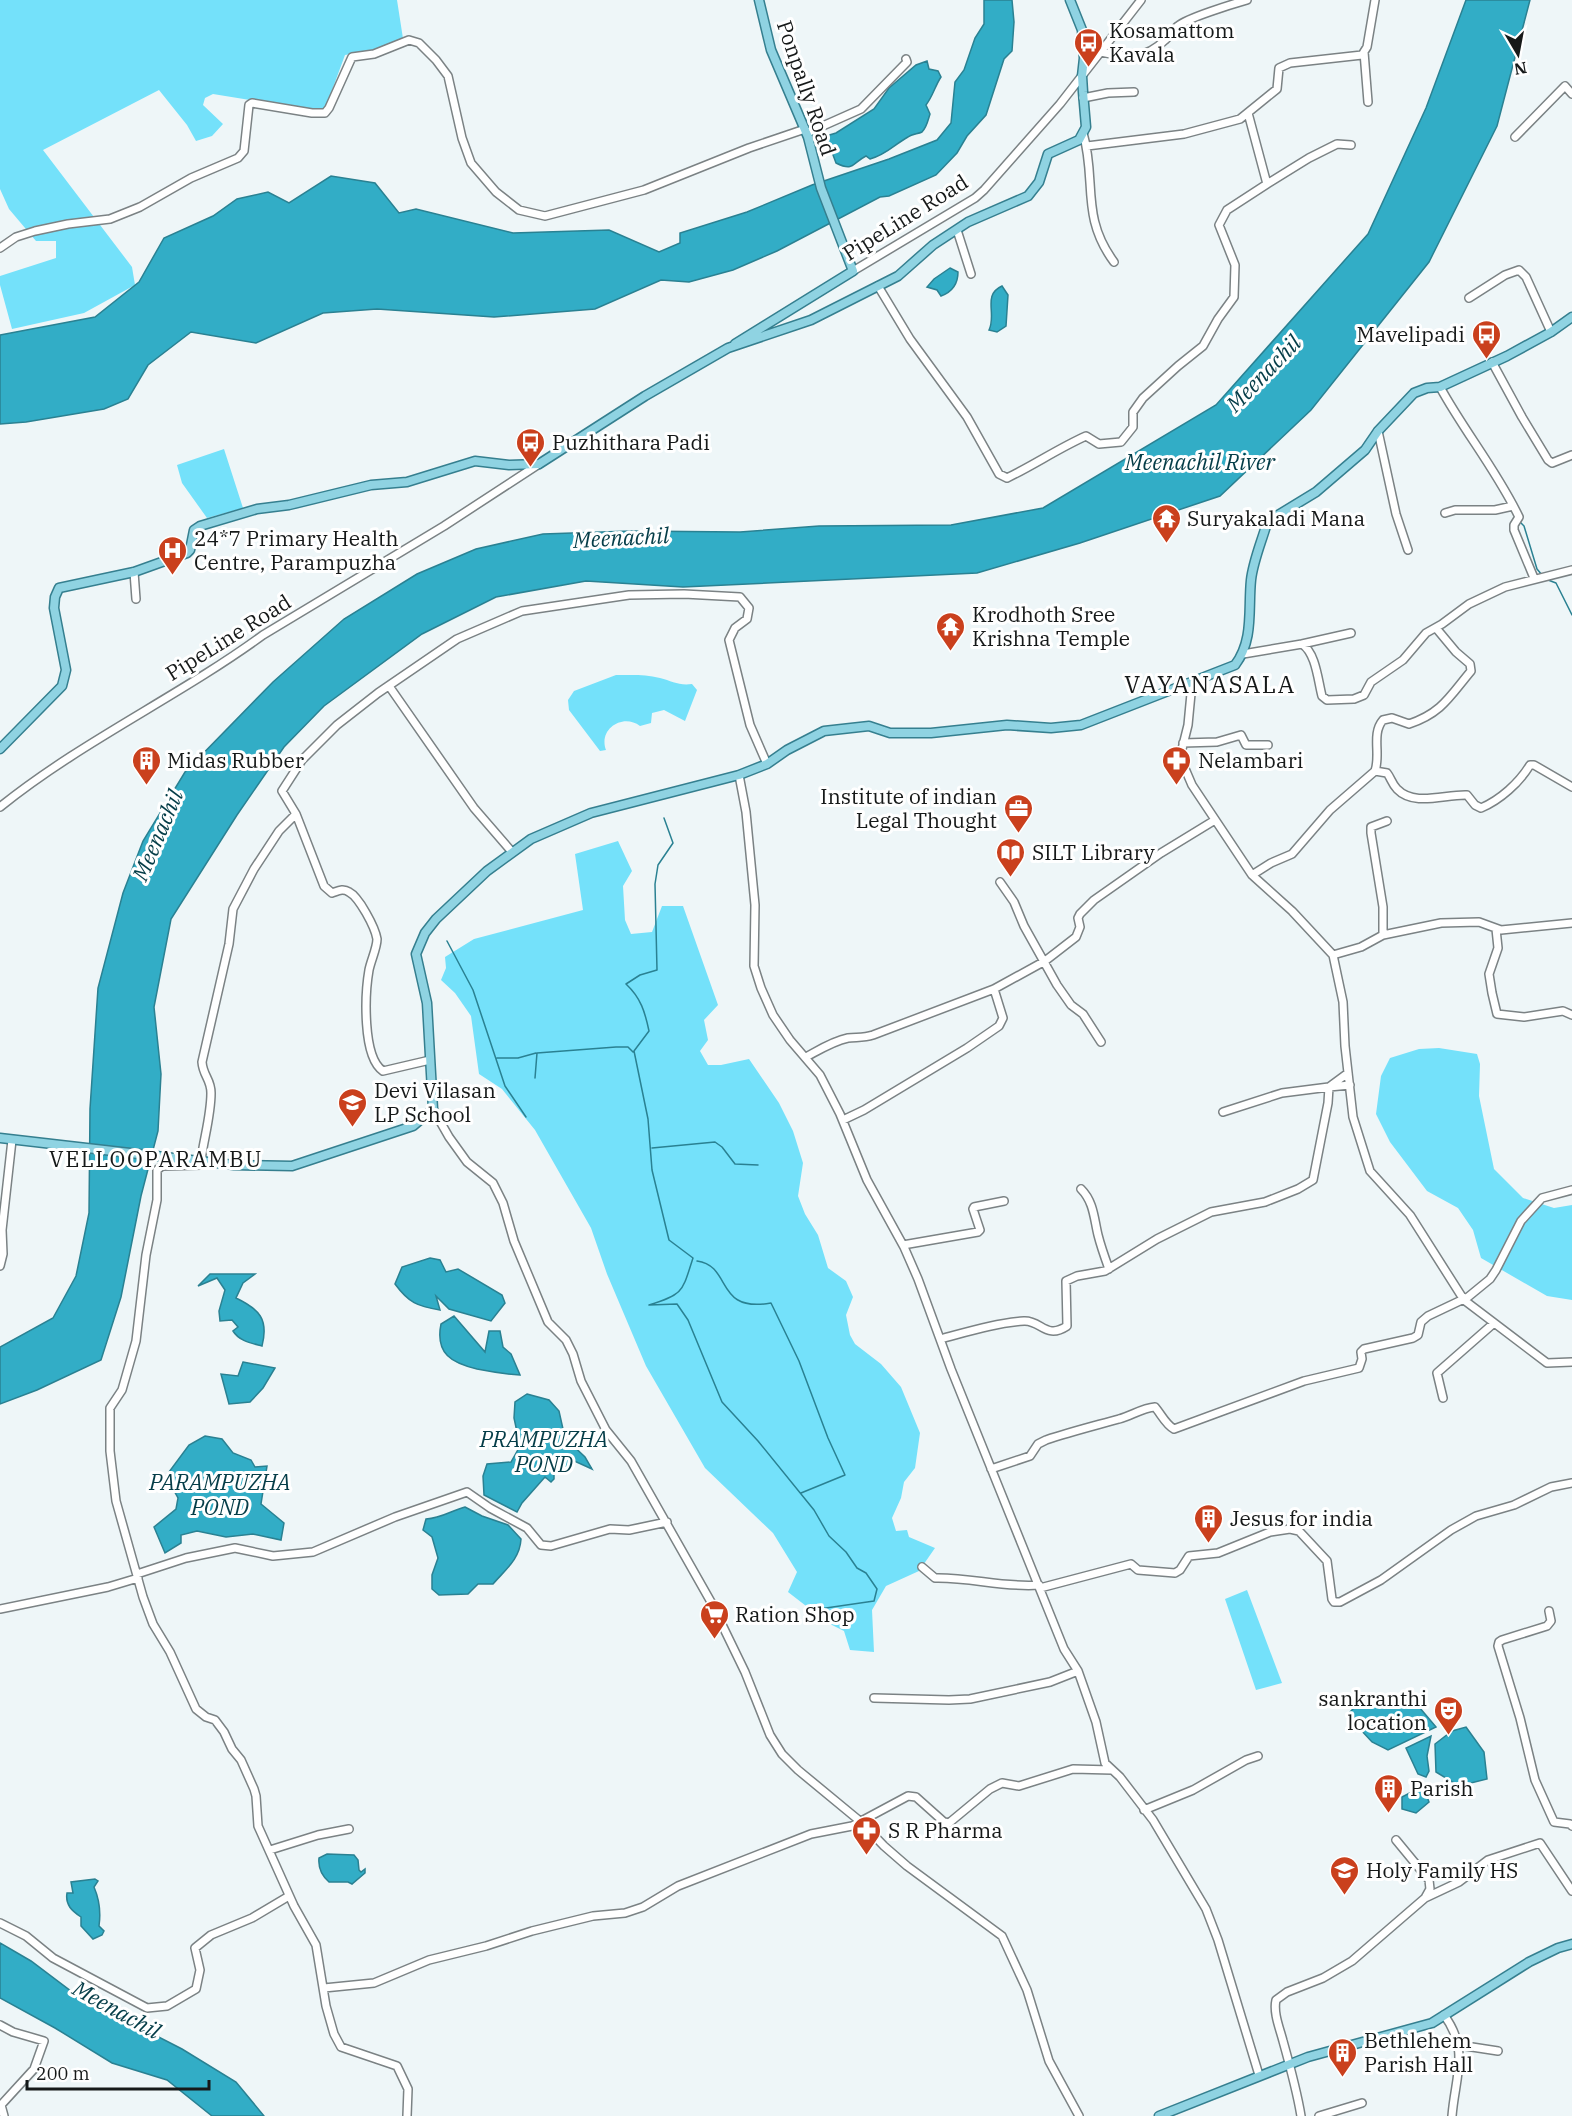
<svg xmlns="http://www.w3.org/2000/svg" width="1572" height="2116" viewBox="0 0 1572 2116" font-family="'IBM Plex Serif',serif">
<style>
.green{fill:#74e1fa}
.water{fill:#32adc6;stroke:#2a8192;stroke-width:1.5}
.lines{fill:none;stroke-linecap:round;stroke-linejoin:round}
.stream{stroke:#2a8192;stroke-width:1.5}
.minor-casing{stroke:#7b8284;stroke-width:10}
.major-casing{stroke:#357f8f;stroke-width:11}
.minor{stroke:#fff;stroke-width:7}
.major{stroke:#8fd3e2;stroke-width:8}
.labels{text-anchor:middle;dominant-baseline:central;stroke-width:6;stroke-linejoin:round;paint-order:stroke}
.poi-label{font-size:21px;fill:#161919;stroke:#fff;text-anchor:start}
.street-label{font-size:21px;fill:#161919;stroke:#fff}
.water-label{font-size:22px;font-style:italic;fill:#053d48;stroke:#fff}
.neighbourhood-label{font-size:22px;letter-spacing:1.5px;fill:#161919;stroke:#fff}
.quarter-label{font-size:24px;letter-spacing:1.5px;fill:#161919;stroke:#fff}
</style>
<rect width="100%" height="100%" fill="#eef6f8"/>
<path class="green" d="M0,0H397L404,45L345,55L324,112L213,94L205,98L203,105L223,124L212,136L196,141L187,125L159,90L43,150L132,267L135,285L84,313L12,329L0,285V276L56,258V241H36L9,209L0,189Z
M224,449L243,508L207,518L182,483L177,465Z
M616,675C631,675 645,674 660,678C672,681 679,686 692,684L697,690L685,721L664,710L652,713L651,723L640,726C623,713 598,729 606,750L600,751L569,710L568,700L574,691Z
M618,841L632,871L623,886L625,920L631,934L652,932L662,906H683L718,1005L704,1020L708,1040L700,1051L708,1065H721L749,1059L779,1103L793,1131L803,1163L798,1196L805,1214L818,1235L828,1268L846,1281L853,1297L846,1315L850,1335L855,1344L881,1364L901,1387L920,1433L915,1468L904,1482L901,1498L892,1518L896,1531L907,1530L909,1537L935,1548L919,1571L886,1586L872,1610L874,1652L850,1650L844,1631L828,1623L788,1592L797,1572L773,1533L705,1468L646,1366L607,1274L591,1228L535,1130L502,1089L479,1074L471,1016L455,993L441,980L446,968L445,957L474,939L583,910L575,854Z
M1439,1048L1477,1054L1480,1064L1479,1096L1494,1169L1523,1198L1554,1208L1572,1205V1300L1547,1296L1481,1258L1473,1230L1458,1208L1427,1191L1390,1142L1376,1114L1381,1076L1390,1058L1419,1049Z
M1247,1590L1282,1683L1256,1690L1225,1599Z"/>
<path class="water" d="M984,0H1012L1014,22L1012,51L1004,59L986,115L967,136L957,153L936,175L889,196L880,197L777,251L733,270L689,282L661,280L595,309L494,317L377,309L323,313L256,343L191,332L148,365L128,399L104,409L26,422L0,424V335L95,317L139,282L164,238L213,216L237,199L268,192L289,203L331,176L375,183L399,213L416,209L513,233L609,230L659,252L680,243V233L747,212L812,185L889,159L937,140L951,123L955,82L964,70L975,38L984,24Z
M1466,0H1530L1497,126L1429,262L1311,410L1220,496L1080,543L977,573L683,587L586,581L496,597L422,634L324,706L284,747L237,815L171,919L154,1007L161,1074L158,1131L141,1196L121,1297L101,1360L37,1390L0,1404V1347L53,1318L76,1276L89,1213L90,1109L98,988L123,893L143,841L185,772L273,682L344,619L417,574L476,549L543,534L631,531L740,532L819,526L951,525L1043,508L1216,405L1368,234L1426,108Z
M927,61L929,69L938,71L941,77C935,86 933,96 926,105L930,114C928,120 927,127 922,132C918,134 912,134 908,137C895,144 886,155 870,159L866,156C852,163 854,172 836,163L826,136L836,133L874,109L889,88L916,65Z
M950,268L958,272C958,284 952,292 941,296L937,290L927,287L934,279Z
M1002,286L1008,295L1006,326L997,332L989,330C997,314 982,295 1002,286Z
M430,1258L440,1260L446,1272L458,1269L502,1295L505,1303L491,1321L449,1309L436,1296L440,1310C417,1306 409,1303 395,1284L402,1267Z
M210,1274H255L243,1283L236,1298C259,1309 269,1319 262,1346C251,1343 239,1341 233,1331L238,1327L232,1320L220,1321L219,1311L225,1290L217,1278L198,1286Z
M454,1316L485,1352L489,1331H500L503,1347L511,1354L520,1375C505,1374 492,1372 477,1369C452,1363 435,1354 441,1324Z
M243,1362L275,1368L263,1388L250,1402L229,1404L221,1374L238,1376Z
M527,1394L549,1400L559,1411L565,1438L585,1457L592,1469L570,1459L568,1470L554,1472V1479L551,1482L545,1477L522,1503L517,1512L484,1495L483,1476L487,1464L511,1462L520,1446L514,1418L515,1402Z
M205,1436L222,1439L233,1453L251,1460L255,1467L267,1466L261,1504L284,1523L281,1540L253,1534L226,1537L197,1531L181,1535V1543L165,1553L154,1527L176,1509L178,1498L166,1476L189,1445Z
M465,1507L482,1516L508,1525L521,1539C520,1559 505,1570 493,1584H478L468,1594L439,1595L432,1589V1575L438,1558L432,1537L423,1530L426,1519C442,1518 450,1511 465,1507Z
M1391,1699L1414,1701L1436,1727L1388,1750L1372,1742L1347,1715L1355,1707Z
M1466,1727L1484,1752L1487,1779L1459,1786L1436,1772L1435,1744L1452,1731Z
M1431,1736L1427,1756L1429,1771L1426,1777L1418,1774L1406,1748Z
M1423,1786L1429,1802L1416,1813L1402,1809V1797Z
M327,1854L354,1855L358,1860L359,1870L361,1872L365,1869V1873L352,1884L348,1882H329C321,1875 318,1868 319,1858Z
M95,1879L98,1881L94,1887C100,1901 101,1912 99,1926L104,1931L102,1935L93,1939L81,1926V1917C72,1911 65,1905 67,1893H73L71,1882Z
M0,1943L31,1961L75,1994L182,2049L236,2082L264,2116H212L167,2080L112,2063L55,2028L0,1998Z"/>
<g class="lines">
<path class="stream" d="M1520,522L1524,526L1537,569L1542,575
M1548,580L1556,583L1572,615
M664,818L673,843L658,865L655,884L657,970L640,975L626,984C641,998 645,1012 649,1031L634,1051L648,1119L652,1170L669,1240L693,1258C682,1292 684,1294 649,1305L677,1304L688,1320L722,1402L758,1441L814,1510L829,1536L846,1552L857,1568L866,1573L877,1589L874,1601L819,1609L816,1614
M447,941L473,990L505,1086L526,1117
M497,1058H518L536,1053
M535,1078L537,1053L616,1047H628L633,1052
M652,1148L715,1142L722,1147L735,1164L758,1165
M697,1261C733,1266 714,1313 771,1303L799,1361L828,1438L845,1475L801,1493"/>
<defs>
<path id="minor" d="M1101,52C1126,58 1145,60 1165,40C1170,36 1173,30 1178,26C1187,18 1233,4 1247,0
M1364,52L1368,102
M1083,98L1108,93L1134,92
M807,133L861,109L907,62L906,59
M1083,133C1097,181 1080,216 1114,262
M1515,137L1565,86L1572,94
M1087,146L1184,134L1240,119L1277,89L1279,68L1290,63L1362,55L1367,47L1375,0
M1267,184L1309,158L1337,144L1351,145
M957,230L971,274
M0,248L16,237L35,231L68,224L110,219L140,207L191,178L238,158L244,151L249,105L252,103L312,113H325L329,108L352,57L374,54L409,40L419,43L436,60L448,76L462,138L471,163L496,192L519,210L545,216L644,190L749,148L805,129
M853,271L975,198L984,190L1060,104L1141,0
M878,286L910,339L967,417L999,474L1007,478C1034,465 1059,448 1086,436L1099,444L1121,442L1133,427V412L1143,398L1178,366L1203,346L1218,319L1234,297L1235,265L1219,225L1227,210L1267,184L1248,113
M1469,298L1505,275L1519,270L1526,277L1551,332
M1492,362L1522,417L1548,460L1552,463L1572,455
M1440,387C1464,431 1497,471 1519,517L1514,525V530L1534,578
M1378,431L1396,514L1408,550
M1445,513L1455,510H1495L1513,506
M134,572L136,599
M1302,644L1351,633
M1243,654L1302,644C1316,653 1318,681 1322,696L1327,700L1354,699L1364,695L1371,682L1403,660L1426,633L1442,624L1469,604L1505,587L1572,570
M1192,683L1188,725L1180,757L1192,785L1252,875L1292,911L1333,955L1343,1002L1345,1046L1353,1117L1370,1171L1410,1215L1464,1300L1547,1363L1572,1362
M389,686L474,808L512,852
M1183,743L1217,742L1241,735L1246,745H1268
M1375,771L1387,773C1391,778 1392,784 1397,789C1414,807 1445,794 1467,795L1475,805L1481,808C1500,800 1519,783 1530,765H1534L1572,787
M739,775L746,812L755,905L754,966L761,988L773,1015L790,1040L820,1075L840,1114L867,1180L904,1247L918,1279L951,1369L1064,1649L1078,1671L1096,1722L1105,1763L1120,1777L1153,1820L1206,1909L1218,1940L1259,2075
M0,807C82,741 178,697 263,635L444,526L539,464
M296,814L324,886L332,893C338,891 343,888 349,892C359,897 375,927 377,939C377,948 371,960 369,970C365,993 362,1057 383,1071L430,1060
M1252,875L1271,863L1292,854L1330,810L1375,771C1381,754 1371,734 1383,720L1392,718L1409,724C1442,713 1450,696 1471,671L1470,664L1456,652L1436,628
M1000,882L1014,902L1024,926L1057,985L1071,1005L1083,1014L1101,1042
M1496,929L1498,948L1489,974L1492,993L1497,1014L1524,1017L1563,1011L1572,1015
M1383,935V907L1371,833V827L1387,821
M1333,955L1361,947L1383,935L1441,923L1479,922L1501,930L1572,923
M806,1057C819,1050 833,1041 848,1038C857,1037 864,1038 873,1035L994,989L1045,961L1076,937L1080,927L1078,918L1080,914L1094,900L1161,853L1215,820
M433,1109L449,1137L467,1162L493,1183L503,1203L514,1241L548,1322L566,1340L573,1354L581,1381L606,1430L631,1461L711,1602L745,1672L770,1735L782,1754L798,1770L861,1822L884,1846L907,1866L1002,1936L1027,1990L1049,2061L1079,2116
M1223,1112L1282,1093L1329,1087L1348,1073
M843,1120L864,1110L967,1048L999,1026L1003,1018L994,989
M201,1160C204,1138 211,1115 211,1093C211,1079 203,1076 202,1062L229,944L233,909L254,869L279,831L296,814L282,791L302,760L337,725L378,693L457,639L522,611L629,595L684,594L740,597L749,608L747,619L735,628L729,640L750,725L767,764
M201,1165L162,1166L157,1170V1200L146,1255L136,1341L122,1390L110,1408V1451L116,1501L143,1597L153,1624L170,1652L196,1709L206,1717L215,1720L224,1732L232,1749L241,1760L254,1789L256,1796L258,1826L294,1906L316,1945L326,2006L334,2034L341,2047L397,2066L408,2089L407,2116
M1081,1189C1094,1202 1094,1219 1098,1235C1101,1247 1105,1258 1109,1269
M903,1245L978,1232L980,1230L973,1209L974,1207L1004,1201
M0,1266L3,1254L2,1230L12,1140
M940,1339C967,1332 996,1323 1024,1321C1041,1320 1046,1340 1067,1326L1066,1281L1077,1276L1105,1271L1157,1239L1211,1212L1265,1202L1298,1189L1313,1180L1328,1103L1329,1087L1350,1085
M1443,1398L1437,1373L1494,1323
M991,1469L1030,1456L1038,1444L1046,1440C1070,1432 1094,1426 1119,1419C1131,1416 1142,1408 1155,1407C1161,1414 1166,1425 1174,1429L1304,1381L1359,1368L1362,1359L1361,1352L1364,1349L1413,1338L1418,1335L1421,1322L1428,1316L1468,1297L1490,1279L1496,1270L1521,1221L1542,1198L1572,1190
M922,1567L935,1578C970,1577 1004,1588 1039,1585
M137,1574L186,1558L235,1548L273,1556L313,1552L395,1517L467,1492L490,1508L527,1528L541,1545L551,1546L610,1529L629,1530L667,1522
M1040,1588L1131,1564L1138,1570L1175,1573L1180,1570L1189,1556L1218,1553L1270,1532L1290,1529L1299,1531L1327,1561L1332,1599L1334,1602H1340L1381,1580L1451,1530L1476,1516L1514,1505L1551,1487L1572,1483
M0,1609L108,1587L138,1578
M1549,1611L1551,1621L1547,1626L1502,1640L1499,1642L1498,1646L1520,1718L1535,1780L1554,1822L1570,1824L1572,1826
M874,1698L949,1700L970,1699L1050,1682L1078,1671
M1144,1810L1193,1790L1246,1760L1258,1756
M270,1850L318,1835L349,1829
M1425,1898L1459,1882L1488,1860L1540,1843L1572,1891
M0,1923L26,1936L53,1958L147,2008L167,2006L196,1989L200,1970L195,1948L211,1935L252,1918L289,1896
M324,1988L374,1983L429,1960L486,1946L532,1931L593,1916L625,1913L643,1907L678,1886L811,1834L852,1826L908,1796L916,1797L944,1822L949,1823L990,1789L1002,1783L1019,1786L1073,1769L1112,1770
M1444,2015C1470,2050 1455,2077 1452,2116
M0,2025L13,2032L44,2041L34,2069L1,2105L4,2116
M1459,2045L1498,2051
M1301,2116C1297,2091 1290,2066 1283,2041C1280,2029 1273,2013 1276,2000L1287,1992L1323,1978L1352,1961L1425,1898L1430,1889L1429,1880L1396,1840
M1319,2116L1362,2103"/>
<path id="major" d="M735,344L853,271L821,188L808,137L771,50L759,0
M0,749L62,686L66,670L54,608L55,597L59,588L134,572L187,553L190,550L194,530L200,526L257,509L289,505L371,485L407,482L475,461L509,465L539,464L645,396L728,348L811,320L898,276L933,245L968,222L1028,196L1039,182L1048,154L1079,140L1086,127L1083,92L1082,76L1084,58L1082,30L1070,0
M0,1138L234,1165L292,1166L413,1126L433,1109L427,1003L416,954L425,933L436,919L487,871L531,839L591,813L739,775L767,764L787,750L824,731L869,726L890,733H931L1007,725L1051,728L1081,725L1235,665C1254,640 1248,609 1251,580C1253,562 1261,543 1266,526L1270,520L1316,492L1365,450L1378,431L1414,393L1427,388L1440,387L1507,356L1551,332L1572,317
M1159,2116L1308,2057L1432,2023L1529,1962L1558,1948L1572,1944"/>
</defs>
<use href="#minor" class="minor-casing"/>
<use href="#major" class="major-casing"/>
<use href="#minor" class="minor"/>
<use href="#major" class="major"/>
</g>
<defs>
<symbol id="bus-pin" viewBox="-11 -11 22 30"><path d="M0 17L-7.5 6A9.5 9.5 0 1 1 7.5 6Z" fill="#ca401d" stroke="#fff"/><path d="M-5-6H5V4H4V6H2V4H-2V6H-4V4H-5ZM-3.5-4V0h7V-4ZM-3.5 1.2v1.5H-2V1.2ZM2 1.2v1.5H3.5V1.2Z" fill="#fff"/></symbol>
<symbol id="temple-pin" viewBox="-11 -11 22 30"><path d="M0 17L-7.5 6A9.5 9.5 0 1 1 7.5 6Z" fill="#ca401d" stroke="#fff"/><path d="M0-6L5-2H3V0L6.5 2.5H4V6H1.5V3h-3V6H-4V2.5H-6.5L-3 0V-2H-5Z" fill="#fff"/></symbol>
<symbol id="hospital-pin" viewBox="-11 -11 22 30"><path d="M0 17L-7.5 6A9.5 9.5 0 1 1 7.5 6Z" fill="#ca401d" stroke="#fff"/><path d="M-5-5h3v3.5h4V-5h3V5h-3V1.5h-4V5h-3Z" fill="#fff"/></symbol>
<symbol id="building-pin" viewBox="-11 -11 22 30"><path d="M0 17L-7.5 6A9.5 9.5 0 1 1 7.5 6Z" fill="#ca401d" stroke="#fff"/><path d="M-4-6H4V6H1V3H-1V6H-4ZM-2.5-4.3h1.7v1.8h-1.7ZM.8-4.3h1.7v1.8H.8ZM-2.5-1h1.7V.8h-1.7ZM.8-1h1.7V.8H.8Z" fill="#fff"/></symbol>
<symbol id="pharmacy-pin" viewBox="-11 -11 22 30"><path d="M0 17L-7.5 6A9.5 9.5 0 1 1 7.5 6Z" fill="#ca401d" stroke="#fff"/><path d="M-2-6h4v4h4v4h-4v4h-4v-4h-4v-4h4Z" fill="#fff"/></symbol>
<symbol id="office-pin" viewBox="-11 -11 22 30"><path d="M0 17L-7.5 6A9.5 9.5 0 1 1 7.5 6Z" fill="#ca401d" stroke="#fff"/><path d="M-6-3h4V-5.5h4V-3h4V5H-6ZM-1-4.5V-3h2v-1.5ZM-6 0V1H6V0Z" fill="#fff"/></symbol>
<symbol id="library-pin" viewBox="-11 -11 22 30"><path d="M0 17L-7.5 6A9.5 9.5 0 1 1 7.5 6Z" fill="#ca401d" stroke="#fff"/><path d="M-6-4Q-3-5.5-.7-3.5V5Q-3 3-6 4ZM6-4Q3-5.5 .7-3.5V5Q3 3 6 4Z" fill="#fff"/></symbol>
<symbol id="school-pin" viewBox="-11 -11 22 30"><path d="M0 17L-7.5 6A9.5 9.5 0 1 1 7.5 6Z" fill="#ca401d" stroke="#fff"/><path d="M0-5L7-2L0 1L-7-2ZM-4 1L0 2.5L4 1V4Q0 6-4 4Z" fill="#fff"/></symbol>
<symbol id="supermarket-pin" viewBox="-11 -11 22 30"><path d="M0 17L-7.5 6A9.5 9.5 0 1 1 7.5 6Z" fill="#ca401d" stroke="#fff"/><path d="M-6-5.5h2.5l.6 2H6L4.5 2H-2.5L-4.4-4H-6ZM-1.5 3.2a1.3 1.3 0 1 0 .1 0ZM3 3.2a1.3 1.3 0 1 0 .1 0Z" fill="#fff"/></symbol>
<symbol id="theatre-pin" viewBox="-11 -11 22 30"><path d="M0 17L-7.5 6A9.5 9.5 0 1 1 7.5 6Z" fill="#ca401d" stroke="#fff"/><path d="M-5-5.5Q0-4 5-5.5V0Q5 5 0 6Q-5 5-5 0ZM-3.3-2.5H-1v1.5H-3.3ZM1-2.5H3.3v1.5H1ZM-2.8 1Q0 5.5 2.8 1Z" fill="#fff"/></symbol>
</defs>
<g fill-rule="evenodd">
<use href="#bus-pin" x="1072" y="26" width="33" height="45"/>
<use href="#bus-pin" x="1470" y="318" width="33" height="45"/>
<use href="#bus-pin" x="514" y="426" width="33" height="45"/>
<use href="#temple-pin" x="1150" y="502" width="33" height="45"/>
<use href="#hospital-pin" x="156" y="534" width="33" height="45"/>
<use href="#temple-pin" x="934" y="610" width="33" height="45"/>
<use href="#building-pin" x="130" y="744" width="33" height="45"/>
<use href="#pharmacy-pin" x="1160" y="744" width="33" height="45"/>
<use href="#office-pin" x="1002" y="792" width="33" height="45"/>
<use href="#library-pin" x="994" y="836" width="33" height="45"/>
<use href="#school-pin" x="336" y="1086" width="33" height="45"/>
<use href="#building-pin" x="1192" y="1502" width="33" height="45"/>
<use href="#supermarket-pin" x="698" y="1598" width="33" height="45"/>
<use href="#theatre-pin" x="1432" y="1694" width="33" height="45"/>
<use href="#building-pin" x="1372" y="1772" width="33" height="45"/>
<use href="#pharmacy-pin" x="850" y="1814" width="33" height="45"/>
<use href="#school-pin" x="1328" y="1854" width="33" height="45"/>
<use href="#building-pin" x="1326" y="2036" width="33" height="45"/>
</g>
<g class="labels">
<g class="poi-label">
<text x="1109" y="30">Kosamattom<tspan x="1109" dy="24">Kavala</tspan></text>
<text x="1465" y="334" text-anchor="end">Mavelipadi</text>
<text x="552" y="442">Puzhithara Padi</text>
<text x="1187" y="518">Suryakaladi Mana</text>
<text x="194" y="538">24*7 Primary Health<tspan x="194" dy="24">Centre, Parampuzha</tspan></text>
<text x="972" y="614">Krodhoth Sree<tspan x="972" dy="24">Krishna Temple</tspan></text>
<text x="167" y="760">Midas Rubber</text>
<text x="1198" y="760">Nelambari</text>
<text x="997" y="796" text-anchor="end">Institute of indian<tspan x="997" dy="24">Legal Thought</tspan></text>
<text x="1032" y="852">SILT Library</text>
<text x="374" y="1090">Devi Vilasan<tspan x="374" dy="24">LP School</tspan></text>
<text x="1230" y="1518">Jesus for india</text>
<text x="735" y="1614">Ration Shop</text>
<text x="1427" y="1698" text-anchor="end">sankranthi<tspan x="1427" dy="24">location</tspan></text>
<text x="1410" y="1788">Parish</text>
<text x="888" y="1830">S R Pharma</text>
<text x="1366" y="1870">Holy Family HS</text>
<text x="1364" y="2040">Bethlehem<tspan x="1364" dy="24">Parish Hall</tspan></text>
</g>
<g class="street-label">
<text transform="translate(807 88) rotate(71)">Ponpally Road</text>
<text transform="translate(905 217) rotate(-32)">PipeLine Road</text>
<text transform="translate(228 637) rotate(-32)">PipeLine Road</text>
</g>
<g class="water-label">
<text transform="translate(1263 373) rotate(-46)">Meenachil</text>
<text x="1200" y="461">Meenachil River</text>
<text transform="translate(621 537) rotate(-3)">Meenachil</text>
<text transform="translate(157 835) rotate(-67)">Meenachil</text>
<text x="544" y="1438">PRAMPUZHA<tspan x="544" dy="25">POND</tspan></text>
<text x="220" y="1481">PARAMPUZHA<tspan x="220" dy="25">POND</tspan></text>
<text transform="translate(117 2009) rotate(29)">Meenachil</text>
</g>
<g class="neighbourhood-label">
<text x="156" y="1158">VELLOOPARAMBU</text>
</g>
<g class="quarter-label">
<text x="1210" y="684">VAYANASALA</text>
</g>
</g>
<g transform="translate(1518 54) rotate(170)" stroke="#ffffff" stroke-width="4.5" paint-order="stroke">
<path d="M0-4.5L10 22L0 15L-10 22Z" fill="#161919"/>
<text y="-9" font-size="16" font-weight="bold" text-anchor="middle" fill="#161919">N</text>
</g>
<path d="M27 2080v9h182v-9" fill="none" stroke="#161919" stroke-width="3"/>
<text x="36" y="2080" font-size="18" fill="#161919" stroke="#ffffff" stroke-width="4.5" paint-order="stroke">200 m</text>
</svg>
